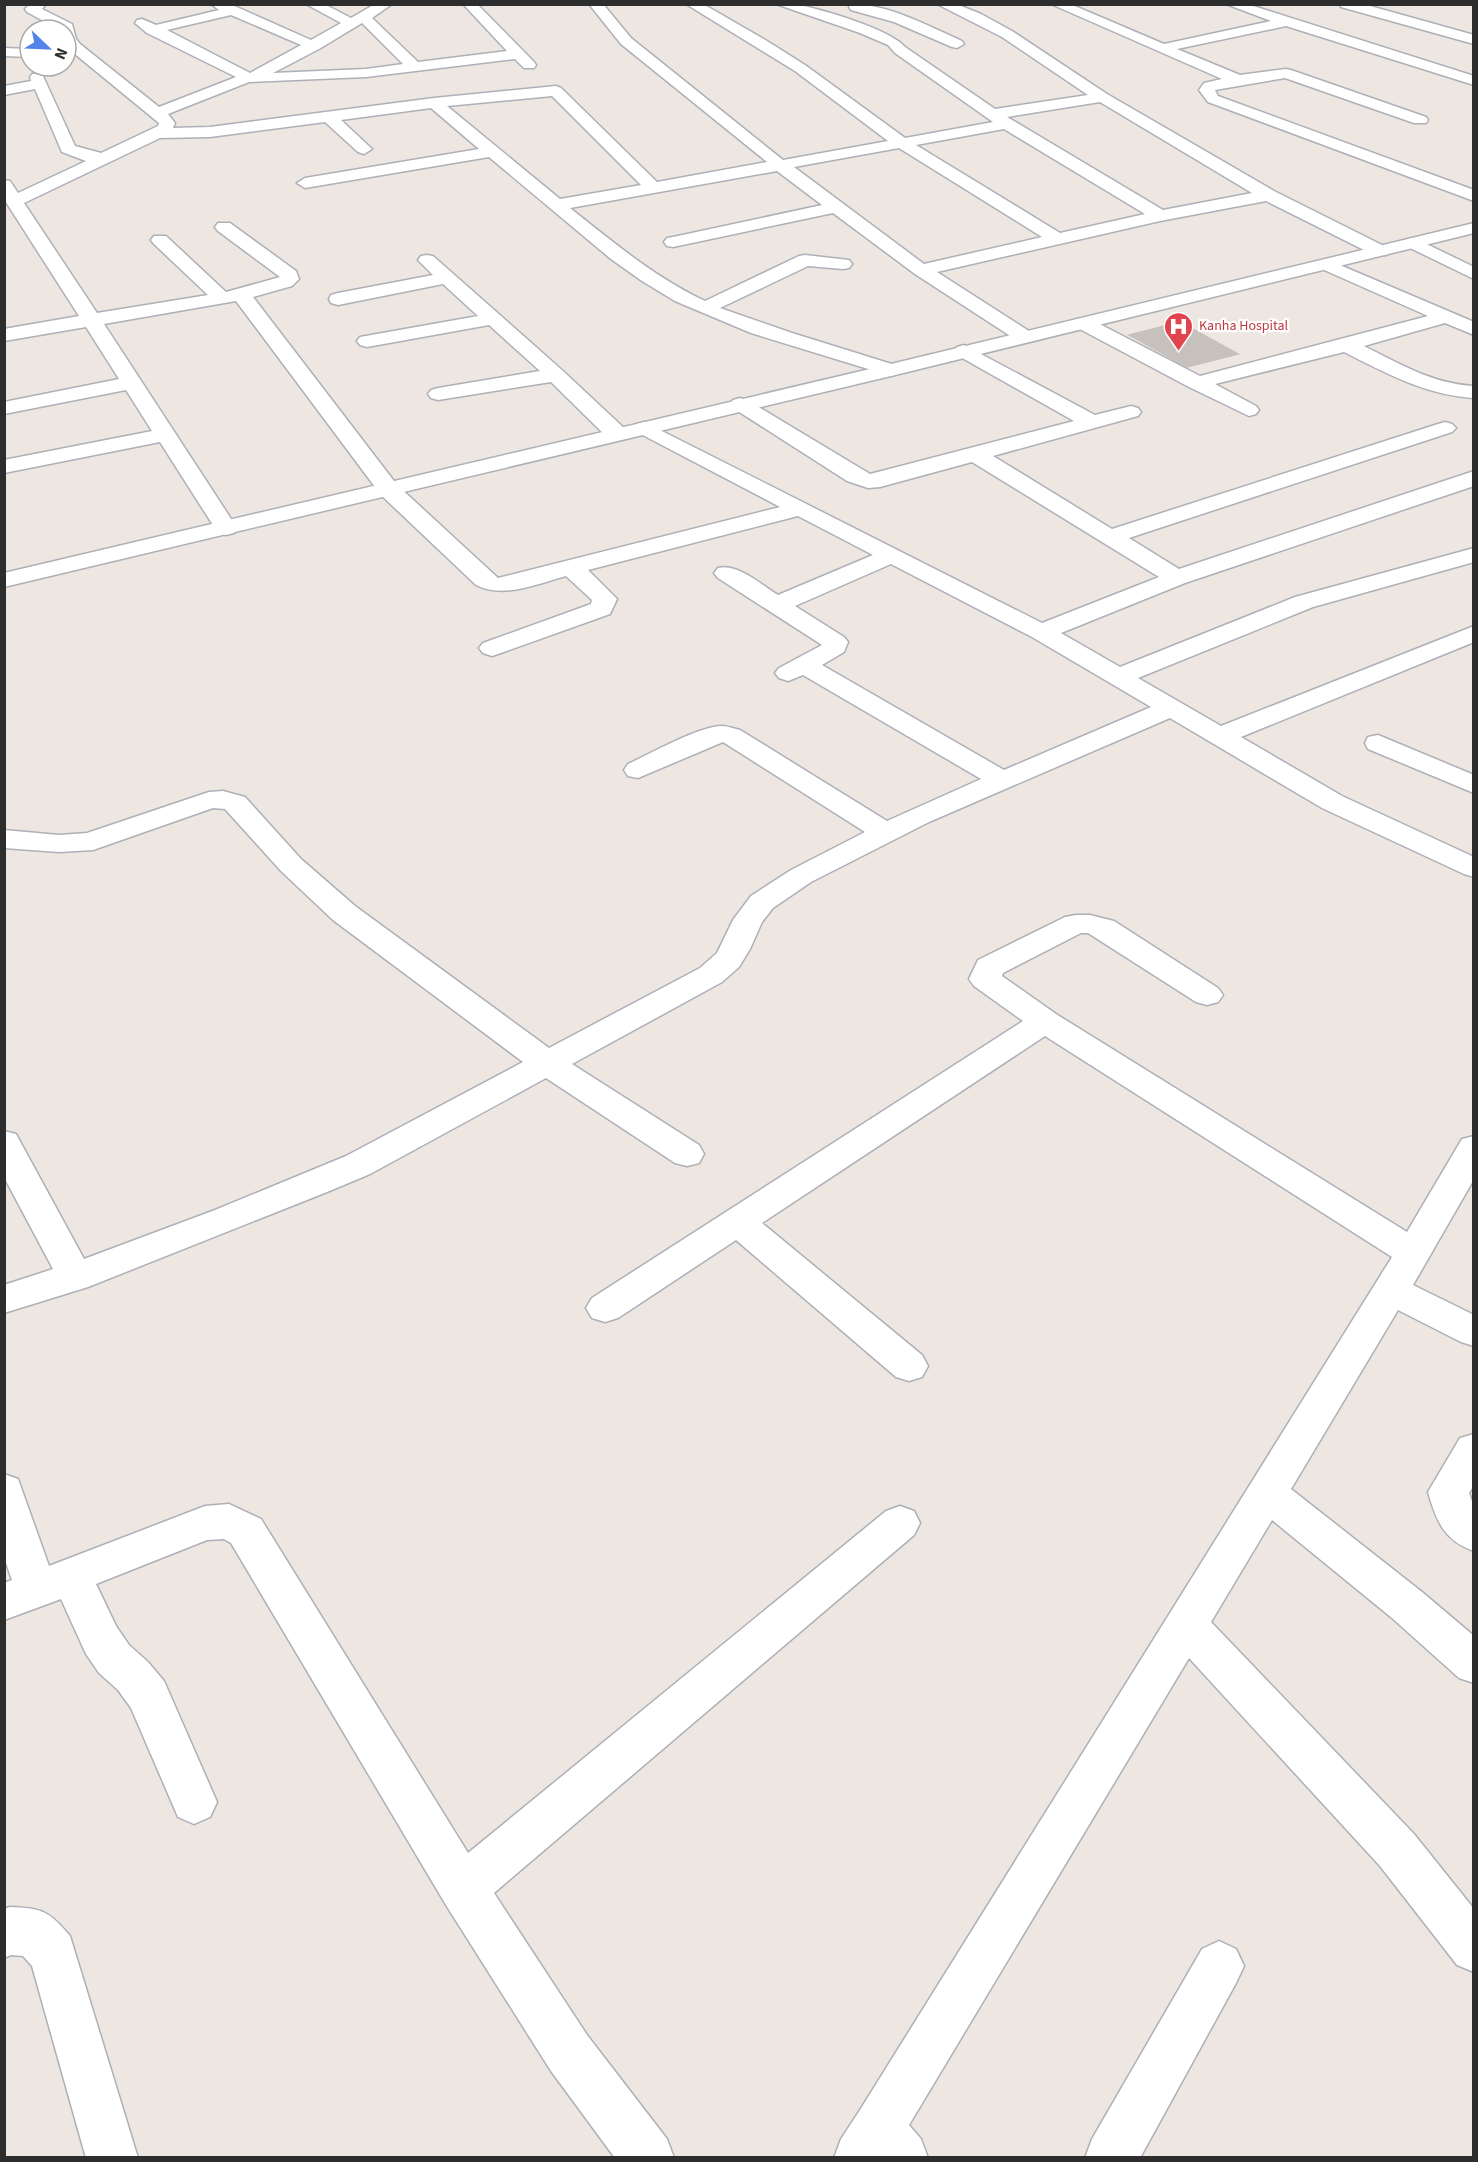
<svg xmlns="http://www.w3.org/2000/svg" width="1478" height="2162" viewBox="0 0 1478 2162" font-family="'Source Sans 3',sans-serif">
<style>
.building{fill:#c6c1bc;stroke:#c8c1ba;stroke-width:1.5}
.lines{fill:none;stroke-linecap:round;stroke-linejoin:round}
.minor-casing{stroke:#adb0b7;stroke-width:3}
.secondary-casing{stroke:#adb0b7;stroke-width:3}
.minor{fill:#fff;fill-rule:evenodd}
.secondary{fill:#fff;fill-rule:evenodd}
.labels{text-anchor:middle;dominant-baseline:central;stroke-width:4.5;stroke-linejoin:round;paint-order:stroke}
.far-health-label{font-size:14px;fill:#be3a42;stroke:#fff;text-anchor:start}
</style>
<rect width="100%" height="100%" fill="#ede6e1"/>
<path class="building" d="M1180,322L1238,354L1187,367L1129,335Z"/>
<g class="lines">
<defs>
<path id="minor" d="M30,4H46L42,9L72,24L76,39L80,44L159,107L236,77L147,33L135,23L137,20L142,19L156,25L219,10L211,4H230L311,40L341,23L306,4H324L351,18L375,4H392L372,18L418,62L507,51L463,4H477L534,62L536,65L534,68H524L515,59L366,77L249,82L168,114L175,123L173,128L210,127L434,98L556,86L561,88L657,182L767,162L621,44L589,4H603L631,38L783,160L888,141L795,71L686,4H703L767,41L805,65L905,138L993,122L895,53L888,45L860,33L776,4C783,4 792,3 799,5C824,10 889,29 905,47L995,109L1088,95L1002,37L937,4H956L981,14L1012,31L1107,94L1274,191L1386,247L1389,251L1386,255H1374L1266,201L1160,221L937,272L1032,333L1035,337L1032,341H1018L915,274L833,213L673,247L667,246L664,242L667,238L673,237L822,205L777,171L570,208C613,242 654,277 705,301L799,256L805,255L849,260L852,264L849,268L843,269L808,266L720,308L792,333L898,366L901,370L898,374L891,376L751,333L675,301L642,281L611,259L489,157L305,188L297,183L305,178L479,149L431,108L341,120L372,149L364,154L358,152L325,122L210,137L160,138L24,203L97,313L208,295L154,244L151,240L154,236H166L226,292L280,277L218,231L215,227L218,223H230L296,271L299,279L292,286L253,297L397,485L498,578L780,507L637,432L633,428L637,424L644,422L1042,623L1159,577L972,462L880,487L868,488L847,481L733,408L730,404L733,400L740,398L747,400L870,474L1074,421L957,355L954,351L957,347L964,345L1095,415L1131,406L1138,408L1141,412L1138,416L993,456L1112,529L1438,424L1445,422L1452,424L1456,428L1452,432L1129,538L1179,569L1474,471V486L1185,583L1061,633L1120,667L1295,597L1474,548V562L1313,607L1138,678L1221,726L1474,626V642L1241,737L1342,796L1474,857V877L1464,874L1322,808L1170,718L929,822L811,882L773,908L762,922L750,949L739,967L722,982L572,1064L699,1145L704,1154L699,1163L687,1166L675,1163L546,1078L370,1174L327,1192L88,1287L4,1313V1285L53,1269L4,1177V1131L16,1134L84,1259L215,1210L346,1156L523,1062L333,920L281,871L225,809L213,808L93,850L59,852L4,848V830L59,835L87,833L209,792L223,791L245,797L301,859L355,906L549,1048L700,968L717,953L733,920L751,896L791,870L865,832L723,742L638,778L628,776L624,770L628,764C650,754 699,726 722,726C728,726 735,729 740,730L887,821L981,779L803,675L788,681L779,678L775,673L779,668L822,645L718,578L714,573L718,568C738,563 761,585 778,595L873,555L798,516L588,570L617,599L610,614L501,653L492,656L483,653L479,648L483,643L591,604L592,600L566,576C537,584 504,599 476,585L381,495L236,301L104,324L237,528L234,533L226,535L218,533L160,442L4,473V460L152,431L126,390L4,414V402L119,379L86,327L4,341V329L79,316L4,199V180L10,181L18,193L86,161L62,152L35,89L4,95V86L31,81L30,77L32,74H42L75,146L101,153L158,126L159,123L70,50L66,45V30H60L27,12L25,9ZM231,15L301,45L250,73L167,30ZM362,23L403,64L366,69L273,73L319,49ZM552,96L641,185L560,199L447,106ZM1100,102L1252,193L1163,210L1007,117ZM1004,129L1145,214L1060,233L916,145ZM899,148L1042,237L924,264L794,167ZM891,564L1032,637L1151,707L1004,770L822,665L844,652L848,642L844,637L795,606Z
M851,4C889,4 928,26 962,41L964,44L957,48L952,47L894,22L851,10L849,7Z
M1051,4H1070L1164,44L1271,21L1226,4H1247L1474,76V85L1286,26L1177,49L1240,75L1286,69L1291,70L1426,117L1428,120L1426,123H1414L1285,78L1215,90L1218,96L1474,190V201L1208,102L1199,90L1204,83L1222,79Z
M1340,4H1363L1474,35V44L1341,7Z
M4,48L30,49V57L4,56Z
M1414,238L1474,267V279L1408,247L1405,243L1408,239Z
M427,255L433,256L563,371L625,429L628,434L625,439L617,440L609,439L551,382L438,400L431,398L428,394L431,390L438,388L540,371L489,325L367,347L360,345L357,341L360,337L478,316L443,284L338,305L331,303L329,299L331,295L338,293L433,275L418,260L421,256Z
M1328,260L1474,322V335L1445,323L1364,346C1400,364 1433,384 1474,386V398C1425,395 1386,373 1344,352L1215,384L1256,406L1259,410L1256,414L1249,416L1189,387L1076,327L1073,323L1076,319H1090L1200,376L1428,316L1322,269L1319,265L1322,261Z
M1378,735L1474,775V793L1368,749L1365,743L1368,737Z
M1076,915H1090L1114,921L1218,988L1223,995L1218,1002L1207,1005L1196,1002L1088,933H1081L1003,973L1002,976L1056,1014L1407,1232L1462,1139L1474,1136V1179L1413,1285L1474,1315V1346L1461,1342L1398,1310L1291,1489L1422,1592L1474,1636V1683L1459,1678L1392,1618L1272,1520L1211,1622L1414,1834L1474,1909V1972L1457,1965L1380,1866L1189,1658L909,2125L921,2139L928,2158H834L841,2139L860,2110L1392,1257L1045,1036L762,1223L922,1355L928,1366L922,1377L909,1381L896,1377L736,1240L618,1318L605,1322L592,1318L586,1308L592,1298L1023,1021L974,986L969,979L978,960L1065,917Z
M1474,1434V1485L1469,1493L1474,1507V1551C1444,1541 1436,1520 1428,1492L1460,1438Z
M4,1474L18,1479L49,1566L205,1506L229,1504L261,1519L468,1853L886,1511L900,1506L914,1511L920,1523L914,1535L494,1893L587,2035L667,2139L674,2158H615L551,2071L446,1905L231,1543L224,1539L207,1540L96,1584L116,1626L129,1645L148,1662L164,1681L217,1802L210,1817L194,1824L178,1817L131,1708L118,1690L99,1673L86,1654L61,1599L4,1620V1583L12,1580L4,1557Z
M10,1907C42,1908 49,1911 70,1936L138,2158H86L32,1966L23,1956L11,1955L4,1958V1909Z
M1219,1941L1236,1949L1244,1966L1236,1983L1140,2158H1085L1092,2139L1202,1949Z"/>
<path id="secondary" d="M1474,223V233L891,376L4,587V573L891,364Z"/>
</defs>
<use href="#minor" class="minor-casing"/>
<use href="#secondary" class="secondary-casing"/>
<use href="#minor" class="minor"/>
<use href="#secondary" class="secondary"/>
</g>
<defs>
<symbol id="hospital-pin" viewBox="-11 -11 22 30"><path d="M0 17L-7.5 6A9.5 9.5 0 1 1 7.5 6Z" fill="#e0444e" stroke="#fff"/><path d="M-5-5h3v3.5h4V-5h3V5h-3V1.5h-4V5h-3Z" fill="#fff"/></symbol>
</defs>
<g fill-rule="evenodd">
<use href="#hospital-pin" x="1162" y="310" width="33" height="45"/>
</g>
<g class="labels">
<g class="far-health-label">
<text x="1199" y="326">Kanha Hospital</text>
</g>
</g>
<rect width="1478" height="2162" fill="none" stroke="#2d2d2d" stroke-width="12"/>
<g transform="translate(48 48) rotate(113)"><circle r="28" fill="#ffffff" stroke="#ababab" stroke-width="1.5"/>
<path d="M0-4.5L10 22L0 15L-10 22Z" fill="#5382e8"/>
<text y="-9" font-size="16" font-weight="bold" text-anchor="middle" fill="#2d2d2d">N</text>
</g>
</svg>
